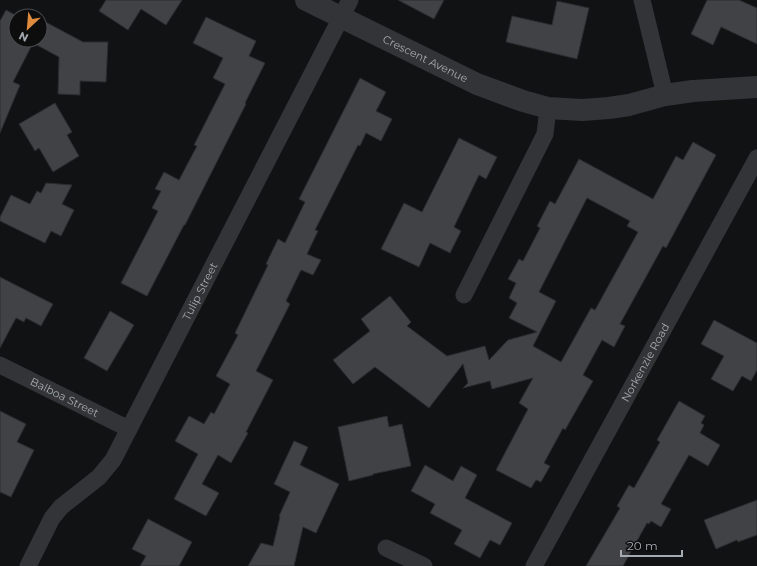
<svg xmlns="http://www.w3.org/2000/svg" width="757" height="566" viewBox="0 0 757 566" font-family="Montserrat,sans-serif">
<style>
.building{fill:#414246;stroke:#2c2c2f;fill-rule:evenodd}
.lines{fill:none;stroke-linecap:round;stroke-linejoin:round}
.minor{stroke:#333437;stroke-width:17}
.tertiary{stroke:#333437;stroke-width:22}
.labels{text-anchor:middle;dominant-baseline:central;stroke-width:3.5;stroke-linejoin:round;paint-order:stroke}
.street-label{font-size:11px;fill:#a4abb2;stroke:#0d0d0e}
</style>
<rect width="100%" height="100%" fill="#111213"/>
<path class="building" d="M106,0H182L166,25L141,9L128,30L99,11Z
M398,0H444L434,19Z
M707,0H739L757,8V44L721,27L713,45L691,34Z
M557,1L589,8L577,59L506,42L512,16L552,25Z
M6,10L17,16H16V40H40V19L83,42H108L106,82L80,81V95L58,94L59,57L33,43L13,82L20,85L0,133V21Z
M206,17L256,41L249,56L265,63L245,103L246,104L185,225H184L147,296L121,283L158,211L152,208L161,191L155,189L164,172L179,180L197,146L194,145L225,84L213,78L223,58L193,43Z
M360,78L386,92L376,111L392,119L381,141L366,133L360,146L358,145L315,230L318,231L307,254L321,260L313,275L301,270L286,301L290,304L256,371L273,380L246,432L248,433L231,463L218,455L202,484L219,493L206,516L174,499L198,454L175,441L189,416L204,424L211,412L214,414L230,384L216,376L238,335L235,333L268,265L266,264L278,239L285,243L305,202L299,199Z
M55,103L72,132L67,135L79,156L53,172L39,148L35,151L19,124Z
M459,138L497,157L486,179L479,175L454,227L461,231L450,253L430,243L419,267L381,249L404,203L422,212Z
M693,142L716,155L666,248L663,246L620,324L625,326L614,347L602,340L583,375L593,381L565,430L563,428L544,463L550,466L541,482L536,480L531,488L496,470L528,409L519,403L533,378L492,389L490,381L463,388L468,383L463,364L429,408L375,367L353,384L333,360L370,331L361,319L390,296L411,322L407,326L447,356L485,346L489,360L508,340L537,332L509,318L517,303L509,298L516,283L508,279L519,259L523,261L540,228L537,226L550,201L555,204L579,159L653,199L676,156L683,160ZM587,198L630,221L627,226L638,232L595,310L591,308L561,362L533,346L556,301L539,292Z
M46,183L72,185L62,204L74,210L61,236L51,231L45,243L0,221V217L11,195L30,204L37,191L41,193Z
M0,277L53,304L41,326L26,318L24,322L16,318L0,348Z
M110,311L134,325L107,371L84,358Z
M714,320L757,343V370L751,381L742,376L733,391L711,379L724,356L701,344Z
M679,401L705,416L701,423L704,425L700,433L720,445L708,466L689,455L661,504L671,509L661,527L651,521L649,524L647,523L623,566H586L620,508L617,506L629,485L634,488L660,442L657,440Z
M0,411L26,424L17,442L34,450L11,497L0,492Z
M387,416L389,427L402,424L411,466L373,474V475L349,481L338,427Z
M294,441L308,447L300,465L339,484L316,533L303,527L294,566H248L261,543L273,546L280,517L279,516L290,492L274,484Z
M425,465L453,481L461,466L477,475L465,498L512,523L500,545L490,540L480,558L454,544L462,530L430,513L435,504L411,491Z
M757,500V535L738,542L737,540L716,549L704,520Z
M148,519L192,542L179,566H140L146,556L132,549Z"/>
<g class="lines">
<g class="minor">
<path d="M642,0L665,95"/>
<path d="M464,295L540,144L545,134L548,108"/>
<path id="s1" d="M0,365L129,429"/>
<path d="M386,548L424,566"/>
<path id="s2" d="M28,566L52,518L61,507L99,477L113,460L350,0"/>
<path id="s3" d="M534,566L757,158"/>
</g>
<path class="tertiary" id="s4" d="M306,0L477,84L523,101L548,108L582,110L609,108L629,105L665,95L693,91L757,87"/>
</g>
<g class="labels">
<g class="street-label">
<text stroke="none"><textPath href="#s4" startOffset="133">Crescent Avenue</textPath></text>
<text stroke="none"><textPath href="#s2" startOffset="328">Tulip Street</textPath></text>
<text stroke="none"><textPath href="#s3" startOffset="232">Norkenzie Road</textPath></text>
<text stroke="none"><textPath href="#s1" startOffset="72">Balboa Street</textPath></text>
</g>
</g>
<g transform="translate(28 28) rotate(206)"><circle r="19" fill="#0d0d0e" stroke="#494c50"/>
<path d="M0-3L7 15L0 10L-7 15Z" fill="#de8b3e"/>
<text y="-6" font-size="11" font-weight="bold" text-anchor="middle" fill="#a4abb2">N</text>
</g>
<path d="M621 550v6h61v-6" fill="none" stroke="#a4abb2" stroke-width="2"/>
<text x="627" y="550" font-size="12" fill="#a4abb2" stroke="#0d0d0e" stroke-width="3" paint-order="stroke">20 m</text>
</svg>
